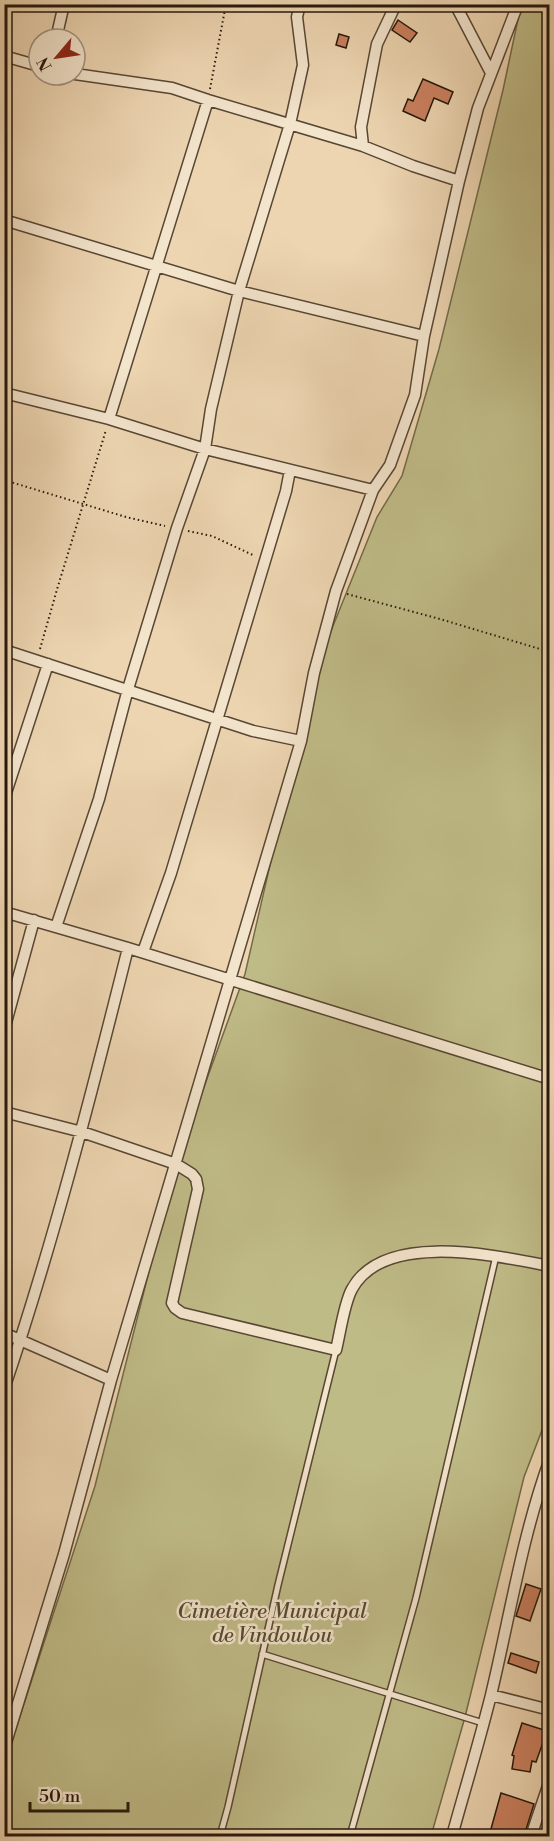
<svg xmlns="http://www.w3.org/2000/svg" width="554" height="1841" viewBox="0 0 554 1841" font-family="'Libre Bodoni',serif">
<style>
.green{fill:#bfbb87;stroke:#726a49;stroke-width:1.5}
.building{fill:#ca805f;stroke:#26180b;stroke-width:1.5}
.lines{fill:none;stroke-linecap:round;stroke-linejoin:round}
.service-casing{stroke:#584734;stroke-width:8}
.minor-casing{stroke:#584734;stroke-width:13}
.path{stroke:#26180b;stroke-width:2;stroke-dasharray:1.5 3;stroke-linecap:butt}
.service{stroke:#f3e4cc;stroke-width:5}
.minor{stroke:#f3e4cc;stroke-width:10}
.labels{text-anchor:middle;dominant-baseline:central;stroke-width:5;stroke-linejoin:round;paint-order:stroke}
.park-label{font-size:21px;font-style:italic;fill:#544930;stroke:#f3e4cc}
</style>
<rect width="100%" height="100%" fill="#edd5b1"/>
<filter id="stains"><feTurbulence type="fractalNoise" baseFrequency=".00333" numOctaves="4"/><feColorMatrix values="0 0 0 0 .2 0 0 0 0 .09 0 0 0 0 .02 0 0 0 .5 -.17"/></filter>
<radialGradient id="worn" r=".72"><stop offset=".6" stop-color="#630" stop-opacity="0"/><stop offset="1" stop-color="#630" stop-opacity=".3"/></radialGradient>
<path class="green" d="M521,5H549V1412L524,1477L465,1717L431,1836H5V1762L95,1486L176,1164L245,974L314,673L377,517L402,476L439,349L503,90Z"/>
<path class="building" d="M398,20L417,33L410,42L392,30Z
M339,34L349,37L346,48L336,45Z
M423,79L453,92L448,104L434,98L425,121L403,111L408,99L413,101Z
M526,1584L541,1589L530,1621L516,1616Z
M511,1653L539,1662L536,1673L508,1663Z
M522,1723L547,1731L536,1762L532,1761L530,1772L512,1769L514,1756L512,1755Z
M501,1793L534,1804L524,1836H489Z"/>
<g class="lines">
<defs>
<path id="service" d="M262,1654L483,1723
M220,1836L228,1807L278,1585L336,1350
M350,1836L416,1598L496,1256"/>
<path id="minor" d="M455,4L491,73
M56,39L64,4
M4,56L39,66
M75,74L172,88L208,100L363,146L413,166L459,181
M363,146L361,127L377,44L396,4
M4,220L239,291L424,336
M4,393L109,419L205,449L373,490
M109,419L208,100
M4,650L253,731L301,741
M4,799L48,664
M4,912L128,948L550,1079
M56,927L99,799L128,689L177,528L205,449L211,409L239,291L290,124L303,65L297,17L300,4
M143,952L171,873L286,491L290,470
M4,1030L34,920
M4,1112L82,1132L176,1164L192,1174L196,1179L198,1189L172,1303L175,1308L182,1313L336,1350C340,1334 344,1303 352,1289C384,1230 497,1256 550,1266
M4,1333L111,1380
M4,1389C53,1244 91,1096 128,948
M491,1695L550,1710
M4,1749L64,1554L111,1380L301,741L314,673L336,591L373,490L390,465L415,395L424,336L459,181L478,108L518,4
M452,1836C465,1789 479,1743 491,1695C510,1616 522,1536 550,1459
M531,1836L550,1780"/>
</defs>
<use href="#service" class="service-casing"/>
<use href="#minor" class="minor-casing"/>
<path class="path" d="M210,89L226,4
M4,480L126,517L165,526
M188,531L212,536L255,556
M347,594L440,619L550,652
M40,649L58,586L106,430"/>
<use href="#service" class="service"/>
<use href="#minor" class="minor"/>
</g>
<g class="labels">
<g class="park-label">
<text x="272" y="1612">Cimetière Municipal<tspan x="272" dy="24">de Vindoulou</tspan></text>
</g>
</g>
<rect width="554" height="1841" fill="none" stroke="#edd5b1" stroke-width="24"/>
<rect x="6" y="6" width="542" height="1829" fill="none" stroke="#26180b" stroke-width="3"/>
<rect x="12" y="12" width="530" height="1817" fill="none" stroke="#26180b" stroke-width="1.5"/>
<g transform="translate(57 57) rotate(241)"><circle r="28" fill="#f3e4cc" stroke="#a1927f" stroke-width="1.5"/>
<path d="M0-4.5L10 22L0 15L-10 22Z" fill="#8f2418"/>
<text y="-9" font-size="16" font-weight="bold" text-anchor="middle" fill="#26180b">N</text>
</g>
<path d="M30 1802v9h98v-9" fill="none" stroke="#26180b" stroke-width="3"/>
<text x="39" y="1802" font-size="18" fill="#26180b" stroke="#f3e4cc" stroke-width="4.5" paint-order="stroke">50 m</text>
<rect width="100%" height="100%" filter="url(#stains)"/>
<rect width="100%" height="100%" fill="url(#worn)"/>
</svg>
